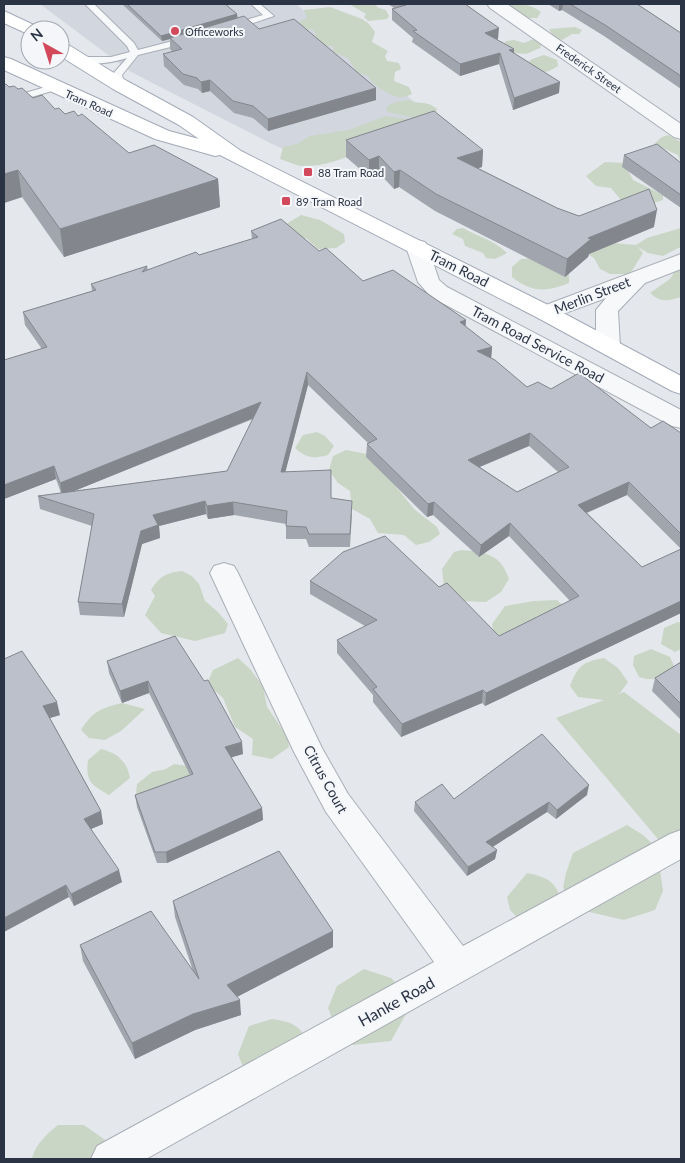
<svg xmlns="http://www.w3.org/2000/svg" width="685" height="1163" viewBox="0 0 685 1163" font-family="Lato,sans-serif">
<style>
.built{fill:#d2d6de}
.green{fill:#c9d6c5}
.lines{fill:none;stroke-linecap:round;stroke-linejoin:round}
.lane-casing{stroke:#a9aeb7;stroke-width:2}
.street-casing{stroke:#a9aeb7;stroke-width:2}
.primary-casing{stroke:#a3abb8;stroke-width:2}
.lane{fill:#f7f8fa;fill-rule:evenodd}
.street{fill:#f7f8fa;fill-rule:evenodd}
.primary{fill:#fff;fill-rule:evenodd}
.wall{fill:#a1a5ae;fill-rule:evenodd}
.shaded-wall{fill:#83868d}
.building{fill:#bbc0ca;stroke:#83868d;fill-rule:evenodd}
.poi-dot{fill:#d1495b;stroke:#f4f6f9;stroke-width:2}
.labels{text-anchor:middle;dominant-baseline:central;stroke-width:4;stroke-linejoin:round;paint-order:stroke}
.far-poi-label{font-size:11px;fill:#2b3445;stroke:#f4f6f9;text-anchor:start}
.far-street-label{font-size:11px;fill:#2b3445;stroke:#f4f6f9}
.street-label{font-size:14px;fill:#2b3445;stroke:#f4f6f9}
.near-street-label{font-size:16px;fill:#2b3445;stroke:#f4f6f9}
</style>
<rect width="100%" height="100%" fill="#e4e7ec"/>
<path class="built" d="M40,4H296L429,114L304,158L272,144L131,72Z"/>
<path class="green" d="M349,4H374L379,8L386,10L389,16L387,19L368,21L364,17L366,14Z
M509,4C521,4 531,4 541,12L537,18H524L509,9Z
M330,7L362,19L368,23L375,32L372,42L388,51L385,56L387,61L399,63L401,69L395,72L394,81L409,87L412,94C408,96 402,98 397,97C388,94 371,84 368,76L357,72L348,58L331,51L335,48L332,46L323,45L314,40L316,34L312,29L302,30L297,23L307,18L304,10Z
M575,27L582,30L579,34H572L562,40L553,37L549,29Z
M534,39L542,44L540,48L526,54L506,52L502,47L506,41L514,40L524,43Z
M544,55L557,60L558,66C543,76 539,72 523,66L532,59Z
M408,100C420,105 427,100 437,109L435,117L423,120L388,112L386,107L395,102Z
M386,116L407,119L413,128C383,141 334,168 303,166C296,166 287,161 280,159L283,147L297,144L310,136L349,130Z
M668,135L681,142V163L678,155L654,144L662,137Z
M605,162L624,163L633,180L663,195V200L651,204L625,205L611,188L596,186L586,176Z
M301,215L320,220L344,234L345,242L336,248L318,249L306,238L299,239L283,226Z
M463,228C479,237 494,240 507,253L495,259L486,258L483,253L465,246L463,239L452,234L457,229Z
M681,228V248H678L663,256L648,253L638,247L643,253L630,274H610L600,269L594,258L581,250L612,243L636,245L647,238Z
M535,258L569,273V283C546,292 532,293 512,277V267L521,259Z
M681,266V297C668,301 661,303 650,293L670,279L678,267Z
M317,432L325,436L334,446L328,455C314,459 306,458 295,448L303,435Z
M346,450L367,454L379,466L415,510L437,527L440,534L429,542L416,545L404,535L378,533L370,519L352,509L350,491L338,483L329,470L333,456Z
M462,550C485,552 501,554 509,579L501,592L486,602L462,601L444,587L442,569L454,552Z
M182,571L192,576L199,584L205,601L218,612L228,624L225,633L195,641L161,633L145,615L155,596L151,590C160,576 166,573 182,571Z
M557,600L566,608L495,638L492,624L505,606L534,601Z
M678,622L681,623V649L675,652L661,644L664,628Z
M651,649L670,657L674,666L672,673C660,680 652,681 639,677L633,665L634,656Z
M238,658L250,669L263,686L267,707L287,736L289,747L272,759L252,755L253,739L235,727L223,698L207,684L213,670Z
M604,658L618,668L628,682L620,693L613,696L624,692L681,735V843L668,851L556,718L604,700L578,697L570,686C578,666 582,662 604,658Z
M122,703L145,709L121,731L105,740L89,738L81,730C93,711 101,708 122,703Z
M101,749C117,753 127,761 130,778L109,795C92,785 85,782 88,760Z
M174,764L194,767L203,772L156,794H136L137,784L152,772L166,769Z
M627,825L643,835L657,848L663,891L655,910L624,920L581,910L563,888L566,873L573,853Z
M527,873C548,877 556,882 562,902L521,921L510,910L507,897Z
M364,969L391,978L402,989L406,1014L391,1041L353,1045L336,1029L328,1008L337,986Z
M272,1019C300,1023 304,1030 312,1056L292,1077L272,1086L245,1072L238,1054L249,1026Z
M58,1125H84L108,1142L103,1159H32C34,1146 48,1133 58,1125Z"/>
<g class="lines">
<defs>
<path id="lane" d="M85,4H94L134,43L138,50L188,37L193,40L191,42L138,55L122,75L125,85L120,88L117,87L112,75L127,58C115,62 84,68 74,60L79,57H111L130,52L127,46Z
M251,4H260L274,16L238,28H232V24L263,15Z
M56,84L61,87L59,89L4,105V99Z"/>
<path id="street" d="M487,4H507L681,124V139L674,137L490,8Z
M417,240L425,242L428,247L439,280L447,287L681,410V428L672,426L431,297L418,282L406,247L409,242Z
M681,254V269L645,283L618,311L620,346L616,351L608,353L600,351L596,346V310L606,298L546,320L538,318L535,313L538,308Z
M224,563L234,566L238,573L322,748L348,794L463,946L670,834L681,830V859L146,1159H91L97,1146L434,962L326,812L294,752L210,573L214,566Z"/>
<path id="primary" d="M4,11L36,26L39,30H30V35L4,23Z
M60,42L67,44L127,81L193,117L241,151L554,308L681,376V394L672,391L538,318L220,155L215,156L155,139L4,70V57L11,59L169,131L199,139L179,125L113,89L60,56Z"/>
</defs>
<use href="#lane" class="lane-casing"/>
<use href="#street" class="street-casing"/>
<use href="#primary" class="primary-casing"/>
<use href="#lane" class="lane"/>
<use href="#street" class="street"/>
<use href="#primary" class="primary"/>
</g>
<path class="wall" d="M122,4H225L237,14V18L259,29L376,100L268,131L253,118L234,113L210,91L202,93L198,89L184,85L164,66L163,54L173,52L170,49V39L162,41Z
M388,4H465L498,39H497L559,93L513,110L499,64L460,76L412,42L413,38L392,20V9L394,8Z
M548,4H640L639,5L681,33V89L604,36L562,10L559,11Z
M4,85L18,89L55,109L65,114L78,116L129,153L218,179L220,207L64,257L22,197L4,203Z
M346,140L483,150L482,167L478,168L557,208L579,216L654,227L589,254L588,257L565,277L435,211L399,187L394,189L379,173L369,177L346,157Z
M624,155L681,163V208L622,167Z
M251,231L319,251L363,281L466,320L465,327L492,347L491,358L527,387L551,389L651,428L681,433V613L485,706L482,703L401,737L373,702V695L337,653V640L365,626L310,594V581L439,587L499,636L570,601L509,536L479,557L433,515L427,517L366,457L367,444L368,443L308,385L285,472L331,498L352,514L350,547H309L306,539H286V524L234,515L208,519L206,514L159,526L160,538L142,544L124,617L80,615L78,602L92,526L40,509L38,496L61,493L56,479L4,499V360L42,349L25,325L23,312L92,291L91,284L147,266L148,270L199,255L252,239ZM253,419L227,471L74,491L201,440ZM529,446L558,472L517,492L480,467ZM627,495L681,549L642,567L587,513Z
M175,636L243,754L231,757L262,808L263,820L167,863H157L137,807L135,795L190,775L149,693L122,703L109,673L107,661Z
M4,659L60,715L50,718L101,811L103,824L91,829L122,882L74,906L69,897Z
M681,662V720L652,691L655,678Z
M587,795L556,819L547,812L492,847L497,850L495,859L467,876L414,811L415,802L454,799Z
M173,901L333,931V947L237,997L241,1015L195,1030L135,1059L83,961L80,945L193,971L175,917Z"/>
<path class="shaded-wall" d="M559,4H563L562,10L559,11Z
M237,14L238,20L170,38V39L162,41L161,36Z
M499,28L498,39L484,44L485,33Z
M514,49V60L509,50Z
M500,53L499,64L460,76V64Z
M210,80V91L202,93L201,82Z
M560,82L559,93L513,110L514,98Z
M376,88V100L268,131V119Z
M483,150L482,167L456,175L457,158Z
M379,156V173L369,177V160Z
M18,170L22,197L4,203V174Z
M400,170L399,187L394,189V172Z
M218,179L220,207L64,257L60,229Z
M657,210L654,227L589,254L588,257L565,277L567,259L588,238Z
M466,320L465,333L460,322Z
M492,347L491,360L477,351Z
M307,372L308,385L282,485L281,472Z
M261,402V415L62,496L60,483Z
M530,433L529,446L467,472L468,460Z
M54,466L56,479L4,499V485Z
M629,482L627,495L576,517L578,505Z
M205,501L206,514L159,526L160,538L142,544L124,617L122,604L141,531L153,515Z
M233,502L234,515L208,519L207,506Z
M434,502L433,515L427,517L428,504Z
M510,523L509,536L479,557L481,545Z
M681,601V613L485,706L486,693Z
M148,681L149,693L122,703L120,691Z
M483,690L482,703L401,737L402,724Z
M57,702L60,715L46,719L43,706Z
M242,742L243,754L226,759L225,747Z
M589,785L587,795L556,819L557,810Z
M549,802L547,812L485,852L486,842Z
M262,808L263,820L167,863L166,852Z
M101,811L103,824L86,831L84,819Z
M497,850L495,859L467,876L468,867Z
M119,870L122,882L74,906L71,894Z
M66,885L69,897L4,932V918Z
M333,931V947L229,1001L227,985Z
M240,1000L241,1015L195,1030L135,1059L132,1043L193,1014Z"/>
<path class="building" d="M127,4H225L237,14L161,36Z
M404,4H465L499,28L485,33L514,49L509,50L560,82L514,98L500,53L460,64L413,31L417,30L392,9L406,5Z
M570,4H637L681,33V76L605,25Z
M244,16L259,29L294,19L376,88L268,119L253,106L233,101L210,80L201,82L197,78L183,74L163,54L182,49L170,38Z
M6,84L9,87L14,86L18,89L22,88L33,98L42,95L55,109L59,108L65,114L74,111L78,116L82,114L129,153L154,145L218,179L60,229L18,170L4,174V85Z
M434,111L483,150L457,158L557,208L579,216L649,189L657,210L588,238L591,239L567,259L436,194L400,170L394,172L379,156L369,160L346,140Z
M657,144L681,163V195L624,155Z
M281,219L319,251L326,248L363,281L393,270L466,320L460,322L492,347L477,351L495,360L527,387L538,382L551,389L579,373L651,428L663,421L681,433V534L629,482L578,505L642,567L681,549V601L486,693L483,690L402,724L373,689L377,687L337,640L377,620L310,581L343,552L385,536L439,587L447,583L499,636L579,596L510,523L481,545L434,502L428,504L367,444L377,439L307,372L281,472L331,470V498L352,501L350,534H309L306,527L286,526L287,511L233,502L207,506L205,501L153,515L158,525L141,531L122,604L78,602L94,514L38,496L227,471L261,402L60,483L54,466L4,485V360L47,347L23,312L96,290L91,284L147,266L142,272L196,252L199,255L258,237L251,231ZM530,433L569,467L517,492L468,460Z
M175,636L204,681L208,680L242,742L225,747L262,808L166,852H155L135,795L193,774L148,681L120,691L107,661Z
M22,651L57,702L43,706L101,811L84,819L119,870L71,894L66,885L4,918V659Z
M681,662V704L655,678Z
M542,734L589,785L557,810L549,802L486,842L497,850L468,867L415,802L442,784L454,799Z
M279,851L333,931L227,985L240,1000L193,1014L132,1043L80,945L151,911L199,979L173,901Z"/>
<g class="poi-dot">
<circle cx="175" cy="31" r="5"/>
<rect x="303" y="167" width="10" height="10" rx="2.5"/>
<rect x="281" y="196" width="10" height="10" rx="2.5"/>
</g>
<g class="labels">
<g class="far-poi-label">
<text x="185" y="31">Officeworks</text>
<text x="318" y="172">88 Tram Road</text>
<text x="296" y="201">89 Tram Road</text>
</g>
<g class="far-street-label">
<text transform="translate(589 68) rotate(35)">Frederick Street</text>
<text transform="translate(89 103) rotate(24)">Tram Road</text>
</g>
<g class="street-label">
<text transform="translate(459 268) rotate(27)">Tram Road</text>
<text transform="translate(592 295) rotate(-21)">Merlin Street</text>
<text transform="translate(538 344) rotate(28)">Tram Road Service Road</text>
<text transform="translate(326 779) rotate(61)">Citrus Court</text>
</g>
<g class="near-street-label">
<text transform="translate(396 1001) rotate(-29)">Hanke Road</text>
</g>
</g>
<rect width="685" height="1163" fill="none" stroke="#2b3445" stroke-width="10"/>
<g transform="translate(45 45) rotate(321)"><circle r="24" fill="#f4f6f9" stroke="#a4a8b1"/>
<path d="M0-4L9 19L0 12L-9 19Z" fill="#d1495b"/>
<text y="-8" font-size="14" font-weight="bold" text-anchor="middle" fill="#2b3445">N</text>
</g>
</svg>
